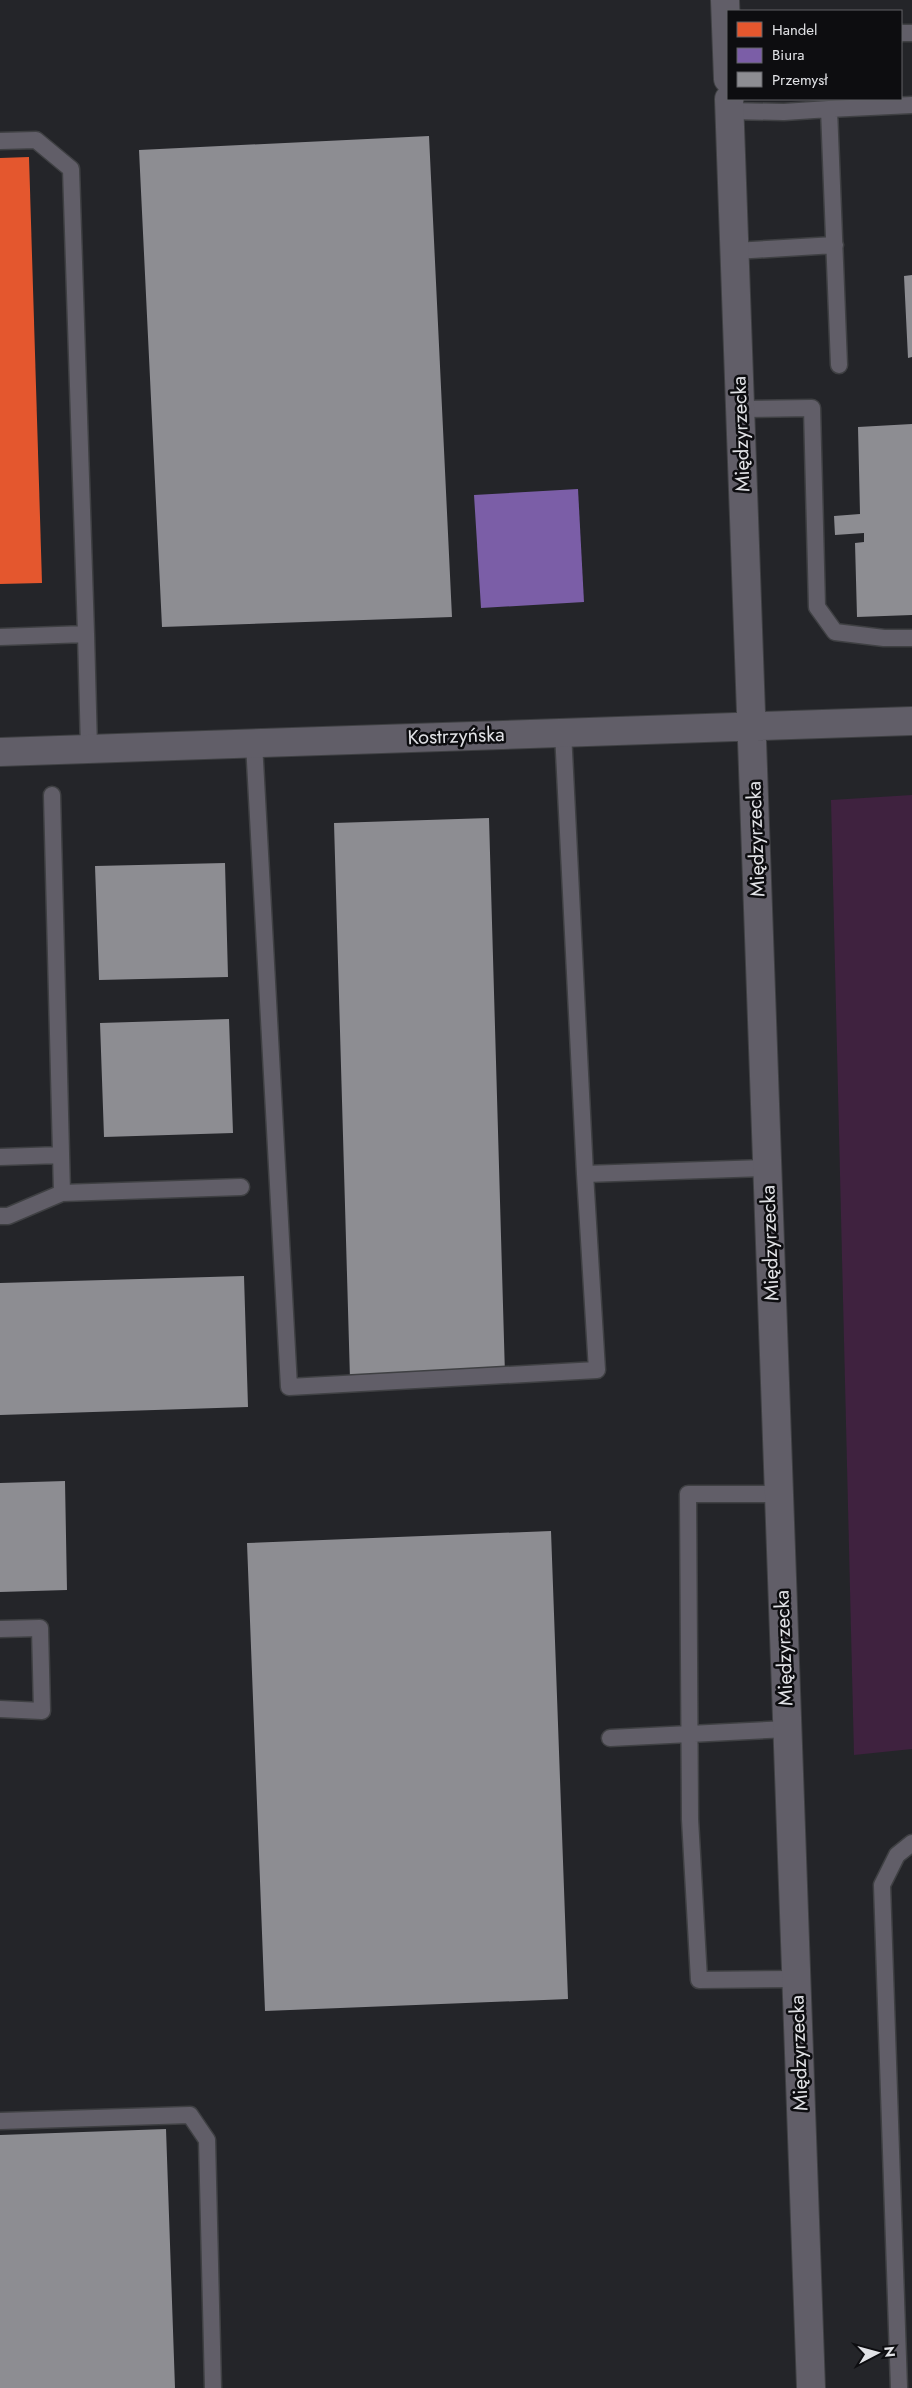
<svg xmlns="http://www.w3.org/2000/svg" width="912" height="2388" viewBox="0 0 912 2388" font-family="Jost,sans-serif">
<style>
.green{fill:#3f223f}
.shops{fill:#e4572e}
.offices{fill:#7b5ea7}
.industry{fill:#8d8d92}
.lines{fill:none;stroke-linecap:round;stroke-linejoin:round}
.service-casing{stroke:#3f4043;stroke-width:19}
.minor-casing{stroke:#3f4043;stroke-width:30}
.service{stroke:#615e68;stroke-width:16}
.minor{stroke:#615e68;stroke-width:28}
.labels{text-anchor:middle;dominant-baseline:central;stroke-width:5;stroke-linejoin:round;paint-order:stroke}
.street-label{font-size:20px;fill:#e1e2e6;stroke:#0d0d10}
</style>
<rect width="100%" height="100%" fill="#242529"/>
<path class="green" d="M912,795V1749L854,1755L831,800Z"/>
<path class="shops" d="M29,157L42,583L0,584V158Z"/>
<path class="offices" d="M578,489L584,602L481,608L474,495Z"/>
<path class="industry" d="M429,136L452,617L162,627L139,150Z
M912,275V357L908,358L904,276Z
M912,424V615L857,617L855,543L864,542V533L835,535L834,516L860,514L858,427Z
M489,818L505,1375L350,1379L334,823Z
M225,863L228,977L99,980L95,866Z
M229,1019L233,1133L104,1137L100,1023Z
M244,1276L248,1407L0,1415V1283Z
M65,1481L67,1590L0,1592V1483Z
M551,1531L568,1999L265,2011L247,1543Z
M166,2129L175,2388H0V2135Z"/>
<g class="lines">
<defs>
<path id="service" d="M901,33H912
M729,111L784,112L829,109
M0,141L36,140L71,169L86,634
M735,251L835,245
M839,365L829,109L912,105
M740,409L812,408L817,607L835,632L884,638H912
M0,637L86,634L89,749
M254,743L289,1387L597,1370L585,1174L563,732
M52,795L62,1193
M0,1157L61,1155
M585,1174L767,1168
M0,1216H8L62,1193L241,1187
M779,1494H688L690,1819L699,1980L796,1979
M0,1629L40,1628L42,1711L0,1709
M610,1738L787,1729
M0,2121L190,2115L207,2140L213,2388
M899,2388L882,1885L897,1855L912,1843"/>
<path id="minor" d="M725,0L728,79
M729,99L811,2388
M0,752L912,721"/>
</defs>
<use href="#service" class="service-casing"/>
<use href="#minor" class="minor-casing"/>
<use href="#service" class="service"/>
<use href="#minor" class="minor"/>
</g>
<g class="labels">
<g class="street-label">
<text transform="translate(741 434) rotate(-92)">Międzyrzecka</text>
<text transform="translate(456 736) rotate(-2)">Kostrzyńska</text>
<text transform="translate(756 839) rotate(-92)">Międzyrzecka</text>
<text transform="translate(770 1243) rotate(-92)">Międzyrzecka</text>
<text transform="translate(784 1648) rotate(-92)">Międzyrzecka</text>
<text transform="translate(799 2053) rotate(-92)">Międzyrzecka</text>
</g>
</g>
<rect x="727" y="10" width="175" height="90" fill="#0d0d10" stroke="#626266"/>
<rect x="737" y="22" width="25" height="15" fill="#e4572e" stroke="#626266"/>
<text x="772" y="35" font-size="15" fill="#e1e2e6">Handel</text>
<rect x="737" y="48" width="25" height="15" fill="#7b5ea7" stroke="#626266"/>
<text x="772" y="60" font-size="15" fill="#e1e2e6">Biura</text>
<rect x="737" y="72" width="25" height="15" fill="#8d8d92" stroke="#626266"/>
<text x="772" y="85" font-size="15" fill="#e1e2e6">Przemysł</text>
<g transform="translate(877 2353) rotate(84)" stroke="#0d0d10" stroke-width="4" paint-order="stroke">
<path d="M0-4L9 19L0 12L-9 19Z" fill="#e1e2e6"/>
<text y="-8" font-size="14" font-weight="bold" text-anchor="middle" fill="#e1e2e6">N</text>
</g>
</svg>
